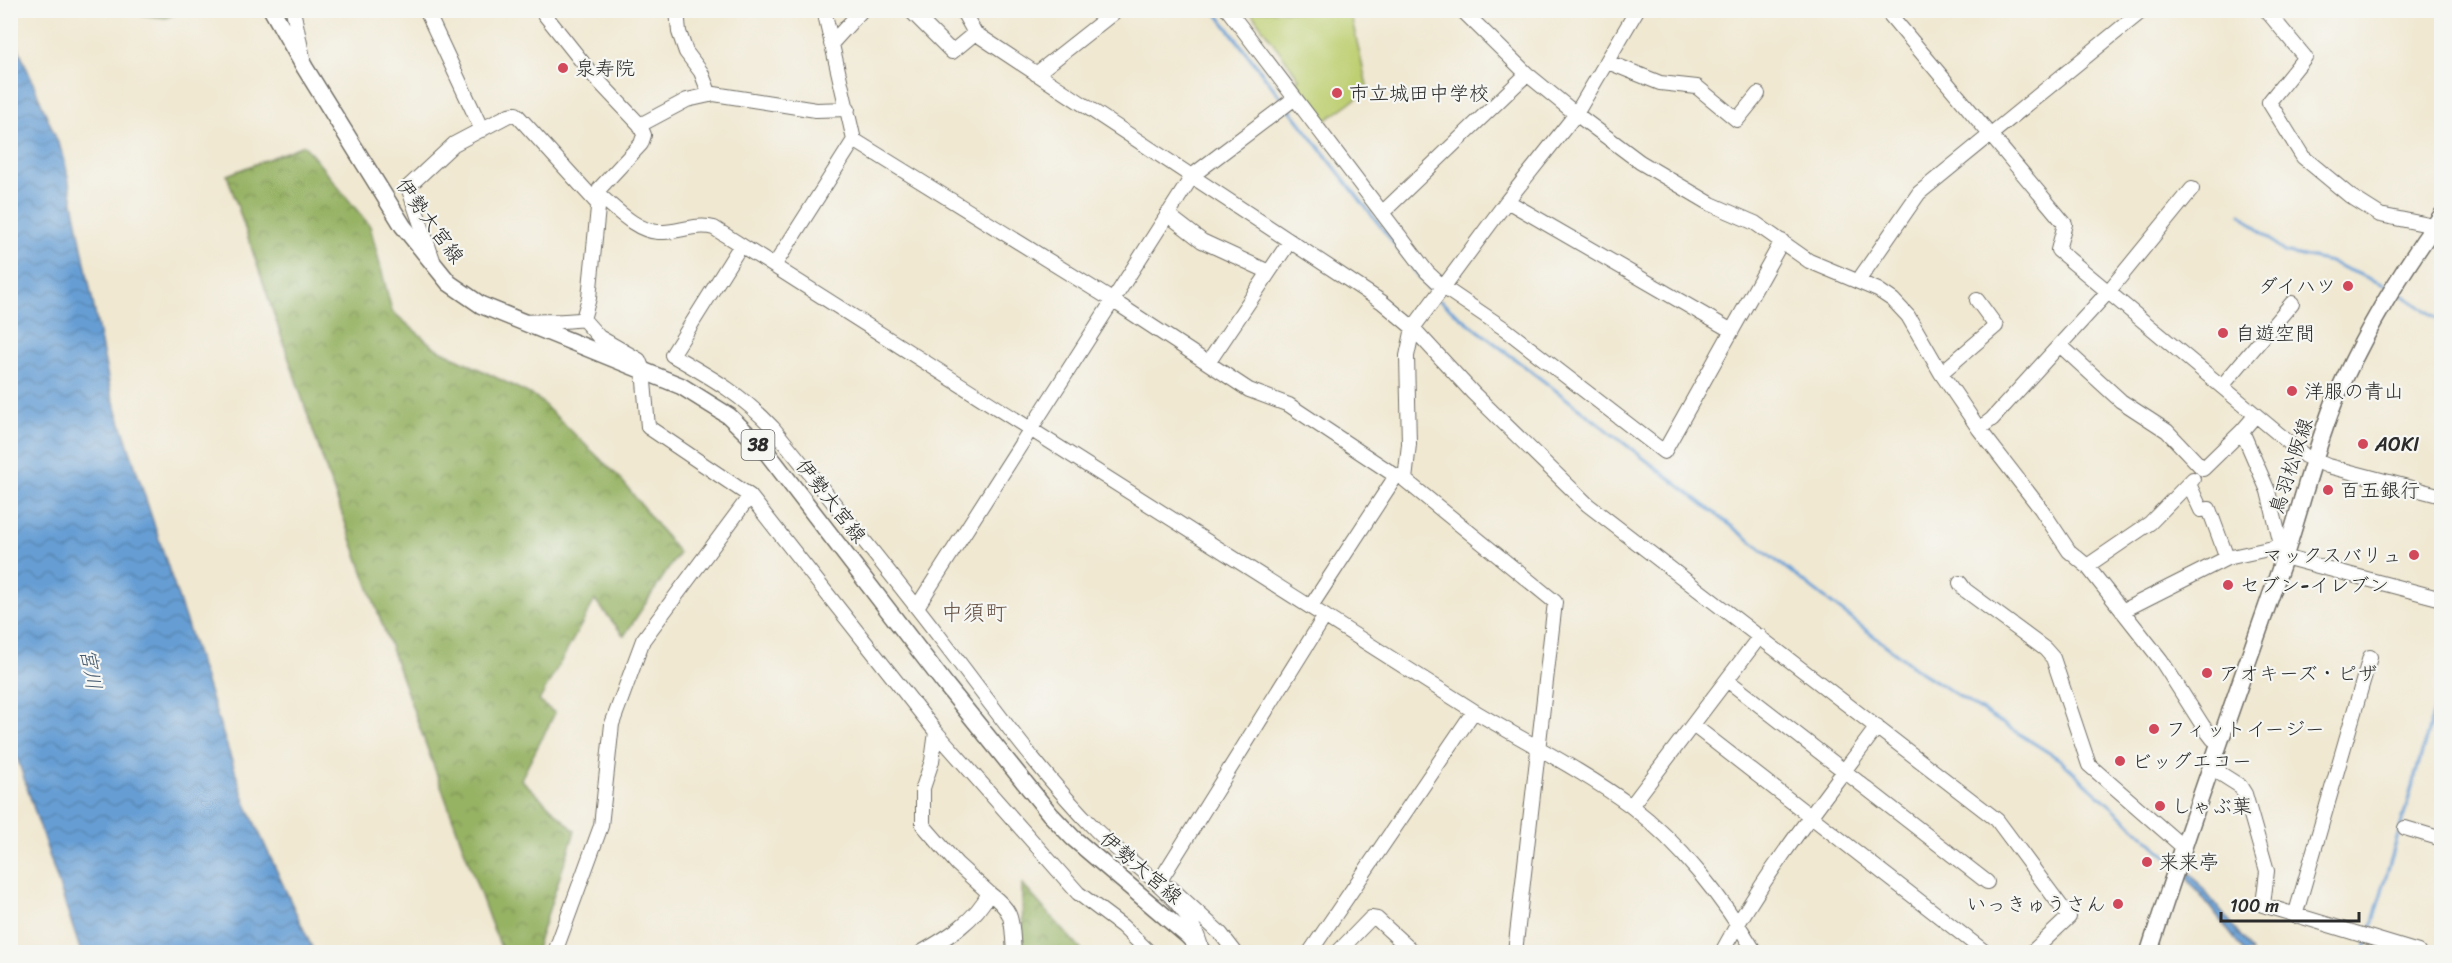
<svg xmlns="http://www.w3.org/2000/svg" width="2452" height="963" viewBox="0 0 2452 963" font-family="Sriracha,'Klee One',sans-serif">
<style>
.grass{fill:#becf72;stroke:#747d4e;stroke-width:1.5}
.forest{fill:url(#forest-crowns);stroke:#606e48;stroke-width:1.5}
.water{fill:url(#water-waves);stroke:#486480;stroke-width:1.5}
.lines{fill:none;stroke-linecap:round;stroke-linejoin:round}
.stream{stroke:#669ed4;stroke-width:3}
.minor-casing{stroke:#706d65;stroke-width:16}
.major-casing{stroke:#706d65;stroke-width:19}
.minor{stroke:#fff;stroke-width:14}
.major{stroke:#fff;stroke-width:16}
.poi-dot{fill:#d1495b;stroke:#f6f6f2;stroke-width:2}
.labels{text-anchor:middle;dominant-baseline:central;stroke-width:4.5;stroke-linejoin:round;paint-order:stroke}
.shield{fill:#f6f6f2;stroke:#686867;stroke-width:1.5}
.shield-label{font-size:18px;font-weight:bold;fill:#2b2b2b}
.poi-label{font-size:20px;fill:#2b2b2b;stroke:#f6f6f2;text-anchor:start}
.street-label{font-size:20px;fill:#2b2b2b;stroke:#f6f6f2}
.water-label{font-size:21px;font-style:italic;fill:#43596f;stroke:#f6f6f2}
.quarter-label{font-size:22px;fill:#685346;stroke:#f6f6f2}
</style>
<defs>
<pattern id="forest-crowns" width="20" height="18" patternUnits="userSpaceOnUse" patternTransform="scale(1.5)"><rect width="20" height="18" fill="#96b264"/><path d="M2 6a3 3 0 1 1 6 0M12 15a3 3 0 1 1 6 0" fill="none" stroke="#7b9153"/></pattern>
<pattern id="water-waves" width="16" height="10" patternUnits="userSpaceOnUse" patternTransform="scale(1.5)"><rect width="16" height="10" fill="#669ed4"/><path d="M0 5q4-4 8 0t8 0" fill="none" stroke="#5481ac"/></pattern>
</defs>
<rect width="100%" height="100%" fill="#f6f6f2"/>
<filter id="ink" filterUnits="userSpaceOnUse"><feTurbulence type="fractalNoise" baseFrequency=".0167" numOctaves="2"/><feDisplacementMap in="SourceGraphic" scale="12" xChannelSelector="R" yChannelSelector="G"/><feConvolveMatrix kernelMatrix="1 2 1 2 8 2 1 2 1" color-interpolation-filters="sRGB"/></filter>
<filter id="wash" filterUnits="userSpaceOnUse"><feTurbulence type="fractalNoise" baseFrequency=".008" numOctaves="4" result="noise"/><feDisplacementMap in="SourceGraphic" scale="24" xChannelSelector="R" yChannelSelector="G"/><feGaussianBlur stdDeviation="1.35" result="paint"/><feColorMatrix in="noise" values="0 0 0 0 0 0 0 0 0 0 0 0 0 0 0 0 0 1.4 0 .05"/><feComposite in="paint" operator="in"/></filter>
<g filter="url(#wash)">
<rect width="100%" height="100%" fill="#f0e8d1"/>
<path class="grass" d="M1250,11H1350L1368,90L1322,123L1293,83L1299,78Z"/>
<path class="forest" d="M115,11H181L166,18Z
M304,145L370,226L392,311L434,347L536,397L620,478L679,553L624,636L595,600L539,701L555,713L521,779L575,831L535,952H503L490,921L329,478L227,175Z
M1022,884L1083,952H1023Z"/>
<path class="water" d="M10,21L20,52L64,157L111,393L246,804L314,952H81L11,739Z
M2184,869L2192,875L2244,940L2251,952H2243L2241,947L2183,873Z"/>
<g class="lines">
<path class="stream" d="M1214,10L1284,102
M1288,107L1433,294
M2241,214L2284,252L2330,262L2387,286
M2398,292L2442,321
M1440,301L1919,671L2059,759L2172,861
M2370,932L2442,683
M2364,952L2367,942"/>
</g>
</g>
<g filter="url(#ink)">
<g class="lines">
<defs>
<path id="minor" d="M293,10L303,58
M426,10L482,130
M541,10L591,73L640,125L644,135L641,144L600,188L589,298L583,319
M677,10L679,32L686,52L701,72L710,95
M910,10L952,52L975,33L1382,302L1413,328L1473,393L1588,505L1997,820L2069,917L2032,952
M962,10L975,33
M1228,10L1427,272L1443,287L1505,329L1664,452L1782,241
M1462,10L1527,74L1576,114L1640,162L1711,204L1755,223L1809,261L1878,290L1893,300L1908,316L1941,373L1979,429L2041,509L2069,551L2087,566L2161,660L2203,726L2213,739L2218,742
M1886,10L2065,224L2058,250L2305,456L2328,466L2442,496
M2266,10L2305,57L2269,102L2303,157L2350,196L2380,215L2434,226
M831,44L862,10
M1608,62L1660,83L1697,87L1737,120L1758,94
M1036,74L1117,10
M640,125L687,100L714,94L816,110L848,109
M854,140L1112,300L1249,390L1289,405L1396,476H1403
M599,195C615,208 636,231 658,232C677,233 695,223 714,228L1474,711C1526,742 1582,770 1631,806C1680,843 1724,900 1755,952
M1507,201L1732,331
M1382,213L1527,74
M1167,214L1202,241L1269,272
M741,245L672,355C712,378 741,394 773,428C830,498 887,568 942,640C992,705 1039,772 1096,830C1132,867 1190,896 1202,951
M433,260L408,187L454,144L509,115L516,114L598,204
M774,266L854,140L824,10
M1858,281L1919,193L2143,10
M583,319L599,337L639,360L643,370L648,427L750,496L936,732L1078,893L1122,926L1149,952
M525,322C545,320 563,323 583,319
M2061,346L2121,401L2167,431L2203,469L2242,431
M1208,363L1290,241
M1941,373L1996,326L1977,300
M2222,386L2292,303
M2255,416L2242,431L2268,491L2284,557L2442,599
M1979,429L1992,419L2108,292L2192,189
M2227,558L2282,546
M2087,566L2150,523L2193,479
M1960,583L1965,590L2045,649L2053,658L2089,765L2183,847
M1311,606L1396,476
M917,607L1193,175L1295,98
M2122,611L2227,558L2209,509L2201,510L2189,484
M1727,680L1987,882
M1693,725L1985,952
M2213,759L2221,774L2240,786L2245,794L2267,871L2263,905L2418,952
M1631,806L1760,636
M2405,828L2442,839
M1157,881L1161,879L1325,616
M1171,888L1221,934L1235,952
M989,893C1016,913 1011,921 1014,952
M2295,916L2370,657
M555,952L601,826L612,724L643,640L750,496
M922,952C948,937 975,921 989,893L957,864L923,825V788L932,761L936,732
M1310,952L1474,711
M1338,952L1371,918L1377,919L1413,952
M1515,952L1555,602L1405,480L1409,444L1407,356L1413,328L1507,201L1576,114L1637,10
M1722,952C1765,872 1823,800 1877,727"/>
<path id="major" d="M272,10L305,68L403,226L449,283L481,305L681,386L729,416L768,454L945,684L1050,814L1073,838L1188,936L1203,952
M2149,952C2191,820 2238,690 2284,558C2302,504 2315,448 2337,395C2365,331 2401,272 2442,215"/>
</defs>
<use href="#minor" class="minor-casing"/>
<use href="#major" class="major-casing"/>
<use href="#minor" class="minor"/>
<use href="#major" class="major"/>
</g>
</g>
<g class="poi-dot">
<circle cx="563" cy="68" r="6"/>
<circle cx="1337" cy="93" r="6"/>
<circle cx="2348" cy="286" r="6"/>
<circle cx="2223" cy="333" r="6"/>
<circle cx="2292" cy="391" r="6"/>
<circle cx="2363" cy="444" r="6"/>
<circle cx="2328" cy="490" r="6"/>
<circle cx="2414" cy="555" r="6"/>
<circle cx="2228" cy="585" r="6"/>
<circle cx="2207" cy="673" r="6"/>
<circle cx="2154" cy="729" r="6"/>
<circle cx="2120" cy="761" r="6"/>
<circle cx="2160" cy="806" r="6"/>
<circle cx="2147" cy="862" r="6"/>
<circle cx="2118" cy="904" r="6"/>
</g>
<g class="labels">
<rect class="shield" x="741.5" y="430" width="33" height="30" rx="4.5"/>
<g class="shield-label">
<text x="758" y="445">38</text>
</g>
<g class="poi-label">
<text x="575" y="68">泉寿院</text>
<text x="1349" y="93">市立城田中学校</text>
<text x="2336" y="286" text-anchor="end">ダイハツ</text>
<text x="2235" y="333">自遊空間</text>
<text x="2304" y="391">洋服の青山</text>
<text x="2375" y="444">AOKI</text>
<text x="2340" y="490">百五銀行</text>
<text x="2402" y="555" text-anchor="end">マックスバリュ</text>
<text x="2240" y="585">セブン-イレブン</text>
<text x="2219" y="673">アオキーズ・ピザ</text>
<text x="2166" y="729">フィットイージー</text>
<text x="2132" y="761">ビッグエコー</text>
<text x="2172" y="806">しゃぶ葉</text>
<text x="2159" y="862">来来亭</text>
<text x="2106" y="904" text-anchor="end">いっきゅうさん</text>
</g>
<g class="street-label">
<text transform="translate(430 221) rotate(54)">伊勢大宮線</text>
<text transform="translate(2291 466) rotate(-72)">鳥羽松阪線</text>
<text transform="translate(831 501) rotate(52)">伊勢大宮線</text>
<text transform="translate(1141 868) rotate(40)">伊勢大宮線</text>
</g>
<g class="water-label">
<text transform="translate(91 669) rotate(80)">宮川</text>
</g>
<g class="quarter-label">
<text x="974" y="612">中須町</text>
</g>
</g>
<rect width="2452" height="963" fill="none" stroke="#f6f6f2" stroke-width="36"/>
<path d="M2221 912v9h138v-9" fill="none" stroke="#2b2b2b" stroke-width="3"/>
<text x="2230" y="912" font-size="18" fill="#2b2b2b" stroke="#f6f6f2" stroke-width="4.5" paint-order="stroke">100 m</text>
</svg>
